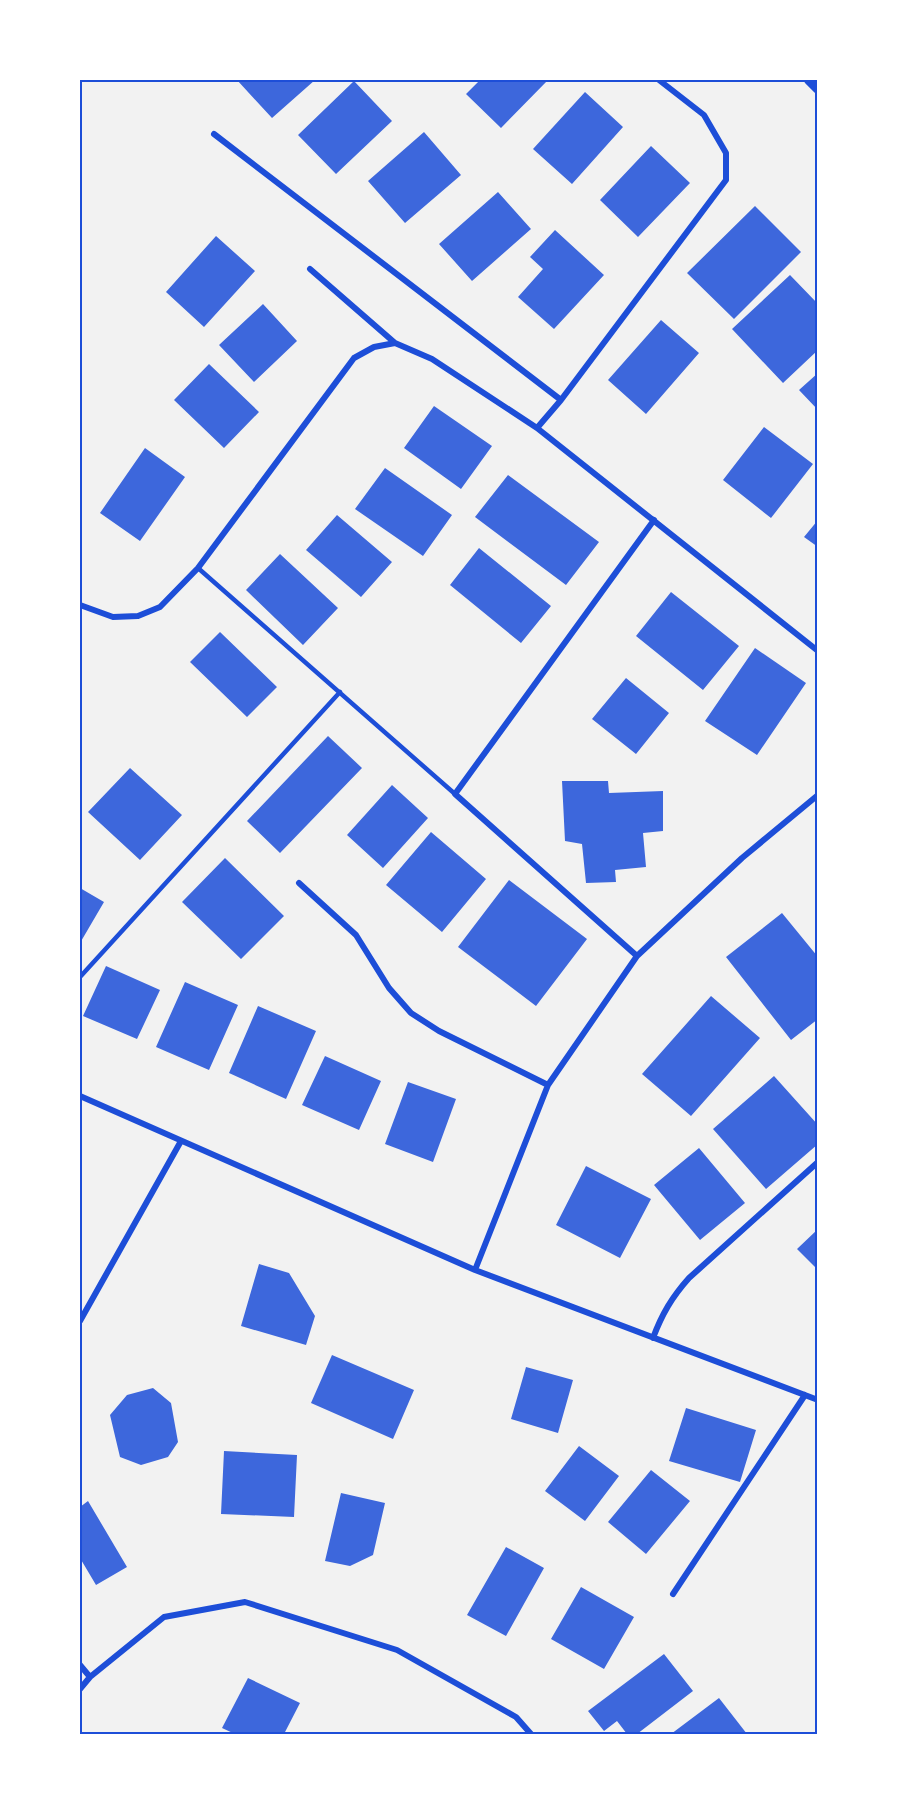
<svg xmlns="http://www.w3.org/2000/svg" width="897" height="1814" viewBox="0 0 897 1814" font-family="Barlow,sans-serif">
<style>
.building{fill:#3d67dc}
.lines{fill:none;stroke-linecap:round;stroke-linejoin:round}
.service{stroke:#1d4ed8;stroke-width:4.5}
.minor{stroke:#1d4ed8;stroke-width:6}
.tertiary{stroke:#1d4ed8;stroke-width:10}
.neatline{fill:none;stroke:#1d4ed8;stroke-width:2}
</style>
<rect width="100%" height="100%" fill="#f2f2f2"/>
<path class="building" d="M237,80H315L272,118Z
M480,80H548L501,128L466,94Z
M354,81L392,121L336,174L298,135Z
M585,92L623,127L572,184L533,149Z
M424,132L461,175L405,223L368,181Z
M651,146L690,183L638,237L600,200Z
M498,192L531,229L472,281L439,244Z
M755,206L801,252L734,319L687,273Z
M555,230L604,275L554,329L518,297L543,269L530,257Z
M216,236L255,271L204,327L166,292Z
M790,275L818,304V350L783,383L732,329Z
M263,304L297,341L254,382L219,345Z
M661,320L699,353L646,414L608,380Z
M209,364L259,412L224,448L174,400Z
M818,373V410L799,390Z
M434,406L492,446L461,489L404,448Z
M764,427L813,464L771,518L723,480Z
M145,448L185,477L140,541L100,513Z
M385,468L452,515L423,556L355,509Z
M508,475L599,542L566,585L475,517Z
M337,515L392,562L361,597L306,550Z
M818,520V547L804,537Z
M479,548L551,606L521,643L450,585Z
M280,554L338,608L303,645L246,590Z
M671,592L739,646L703,690L636,636Z
M220,632L277,687L247,717L190,662Z
M755,648L806,683L757,755L705,721Z
M626,678L669,713L636,754L592,719Z
M328,736L362,768L280,853L247,821Z
M130,768L182,815L140,860L88,812Z
M562,781H608L609,793L663,791V831L643,833L646,867L615,870L616,882L586,883L582,844L565,841Z
M392,785L428,818L383,868L347,835Z
M431,832L486,879L442,932L386,885Z
M225,858L284,916L241,959L182,902Z
M509,880L587,939L536,1006L458,947Z
M80,888L104,902L80,943Z
M782,913L818,957V1019L791,1040L726,957Z
M106,966L160,990L137,1039L83,1016Z
M185,982L238,1005L209,1070L156,1047Z
M711,996L760,1038L691,1116L642,1074Z
M258,1006L316,1031L286,1099L229,1073Z
M325,1056L381,1081L359,1130L302,1105Z
M774,1076L818,1125V1144L766,1189L713,1129Z
M408,1082L456,1099L433,1162L385,1144Z
M699,1148L745,1203L700,1240L654,1185Z
M586,1166L651,1199L620,1258L556,1225Z
M818,1229V1270L797,1249Z
M259,1264L289,1273L315,1316L306,1345L241,1326Z
M332,1355L414,1390L393,1439L311,1403Z
M526,1367L573,1380L558,1433L511,1419Z
M153,1388L171,1403L178,1442L168,1457L141,1465L120,1457L110,1415L127,1395Z
M686,1408L756,1430L740,1482L669,1461Z
M579,1446L619,1476L585,1521L545,1491Z
M224,1451L297,1455L294,1517L221,1514Z
M651,1470L690,1501L646,1554L608,1522Z
M341,1493L385,1503L373,1555L350,1566L325,1561Z
M88,1501L127,1567L96,1585L80,1558V1507Z
M506,1547L544,1568L506,1636L467,1615Z
M581,1587L634,1617L604,1669L551,1639Z
M664,1654L693,1691L637,1734H627L617,1721L604,1731L588,1711Z
M248,1678L300,1703L284,1734H235L222,1728Z
M719,1698L747,1734H671Z"/>
<g class="lines">
<path class="service" d="M198,568L455,794
M80,977L340,692"/>
<path class="minor" d="M214,134L561,400
M310,269L395,343
M537,428L561,400L726,180V153L704,115L659,80
M80,605L113,617L138,616L160,607L198,568L354,358L374,347L395,343L432,359L537,428L818,651
M299,883L356,935L389,988L411,1013L439,1031L548,1085
M637,956L455,794L654,520
M80,1096L475,1270L818,1400
M475,1270L548,1085L637,956L742,858L818,795
M80,1321L181,1141
M653,1338C662,1314 672,1297 689,1278L818,1162
M673,1594L805,1395
M80,1665L90,1677
M80,1689L90,1677L164,1617L245,1602L397,1650L516,1717L531,1734"/>
<path class="tertiary" d="M809,80L818,89"/>
</g>
<rect width="897" height="1814" fill="none" stroke="#ffffff" stroke-width="162"/>
<rect x="81" y="81" width="735" height="1652" class="neatline"/>
</svg>
